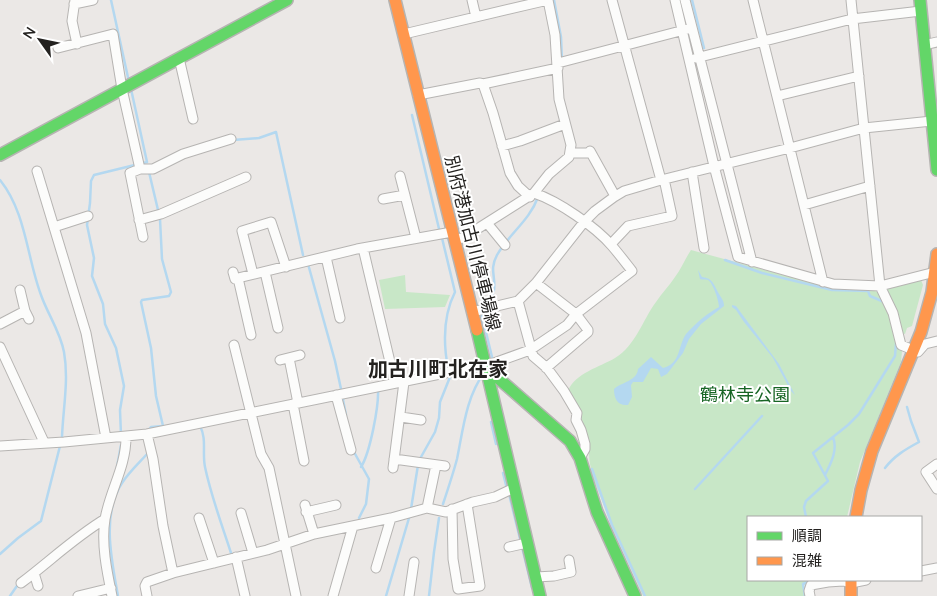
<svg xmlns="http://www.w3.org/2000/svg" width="937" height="596" viewBox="0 0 937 596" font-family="Mulish,'Noto Sans JP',sans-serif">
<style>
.green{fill:#c8e7c7}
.water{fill:#b4d8f0}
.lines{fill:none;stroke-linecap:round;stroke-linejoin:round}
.stream{stroke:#b4d8f0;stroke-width:2.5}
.street-casing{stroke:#b6b4b2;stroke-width:11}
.fast-casing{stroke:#b6b4b2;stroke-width:14}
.slow-casing{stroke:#b6b4b2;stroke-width:14}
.street{stroke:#fcfcfb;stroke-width:9}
.fast{stroke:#63d668;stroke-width:11}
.slow{stroke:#ff974d;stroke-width:11}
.labels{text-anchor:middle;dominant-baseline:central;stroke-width:4;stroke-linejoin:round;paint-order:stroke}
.street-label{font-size:18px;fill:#242220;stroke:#fff}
.park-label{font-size:18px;fill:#176524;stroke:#fff}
.quarter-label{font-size:20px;font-weight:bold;fill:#242220;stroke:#fff}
</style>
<rect width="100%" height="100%" fill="#ebe8e6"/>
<path class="green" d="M691,250L831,288L870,290L882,293L902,351L901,362L860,462L847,517H748V580H819L804,585L805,596H643L611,524L590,470L591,468C588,458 590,447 587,436C584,420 575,405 568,391C575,373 600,367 615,358C636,345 642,321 656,302C662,293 669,286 675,277C681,269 685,259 691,250Z
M405,275L406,292L450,295L445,307L385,309L379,280Z
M921,280L923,285L912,326L907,328L905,334L901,333L884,288Z"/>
<path class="water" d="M698,270L702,277C713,278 714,285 719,294C722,299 724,301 724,306L701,324L689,339L683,353L667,374L661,377L658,369L651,368L643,382H633L631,385L632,397L628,405C617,406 614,398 614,389C622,382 637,381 638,369L651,357L663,368C681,364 678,345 686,334C696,323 706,314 719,307C719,301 713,283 708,280C705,279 703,280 700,279Z
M732,305L736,306L779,364L795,395L791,391L773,358L744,322L736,310L732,307Z"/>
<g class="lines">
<path class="stream" d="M111,0L129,82
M554,0L561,37L562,60
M692,0L704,48
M131,89L147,162
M412,115L440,233
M233,140L259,138L276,132L303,255
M149,172L158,210
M0,180C26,212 27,258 41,295C48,315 60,331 64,352C69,380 63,409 62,437
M442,238L455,292C443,316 443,342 448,368
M725,260L762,273L832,290L868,291L870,296L884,302
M308,264L335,361L341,389
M487,304C489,300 493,294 494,290C496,276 489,270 497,255C509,234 530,220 538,197
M482,316L493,361
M344,397L343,400L346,415
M491,422L496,444
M200,426C207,439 202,453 205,467C211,496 222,525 231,553
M149,430L151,427L163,426L156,396L151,348L141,302L142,300L169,296L171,292L162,259L160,219
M121,435L120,410L124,386L116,348L105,324L103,304L92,276L94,258L87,225L90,203L91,181L94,175L147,162
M354,452L369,479L366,504L359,518
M421,457L435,432L439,418L440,402L450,377
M117,467L121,445
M361,467C370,453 379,406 378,389
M885,468C894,456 906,449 919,442L911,421L907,407
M592,469L612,525L645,596
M503,473L507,489
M825,475C831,463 838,450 833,437
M695,489L762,416
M509,494L532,588
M443,504C448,489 453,474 457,459C463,430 466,397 484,373
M411,509L418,465
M806,517L804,507L806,501L828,481L813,453L848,425L859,414L895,356L896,343
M0,554L18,538L41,521L60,446
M10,596L19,583
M118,596C112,562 101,514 122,483C129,472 139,463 148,453
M386,596L409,518
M429,596L434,552L439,518
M805,596L803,584L813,580"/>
<defs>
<path id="street" d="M75,0L72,21L77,44
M472,0L476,17
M612,0L661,180
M675,0L714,166L738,257L833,284L880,286L935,272
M685,0L752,262
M753,0L823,282
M851,0L880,286L893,313L901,345L918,352L925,344L937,341
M74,4L93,0
M404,34L548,0L555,35L559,99L571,145L569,157L549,174L534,193
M924,45L937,42
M58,48L113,34L122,89L140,169L130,173L143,237
M179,58L193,119
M696,58L852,19L921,11
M558,63L688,29
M483,84L493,113L510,173L518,186L530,197
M418,95L480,83L483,84L558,68
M777,96L859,76
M502,146L520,141L565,124
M590,151L615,196
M570,153H591
M140,169H153L183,154L231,139
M37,171L86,333L106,438
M692,172L704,248
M400,176L416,238
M383,199L405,195
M804,205L870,186
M139,220L161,214L246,177
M487,223L505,245
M54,227L88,216
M611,244L628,226L672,216L664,179
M363,248L395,383
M326,257L340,318
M233,272L235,279L238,278L251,335
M265,272L278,328
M253,274L242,231L271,222L286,267
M238,278L357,249L452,232
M536,283L576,314L588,330V332L546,368
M20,290L25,311
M518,301L533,356L547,368L564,391L577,413L576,420L581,430L585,444V449L580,458
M472,312L518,301L536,283L584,222L595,211L614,197L624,191L661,180L790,148L864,128L932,121
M0,324L25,311L29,319
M234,345L261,454L269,468L296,596
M0,347L44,442
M289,358L298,403
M280,360L300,355
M336,395L351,450
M293,404L304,461
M401,417L421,420
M147,434L153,459L163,526L173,573
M0,446L64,442L147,434L494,363L530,350L567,325L576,314L632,271C625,262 619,254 612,246C596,227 558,201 534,193L463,238L454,239
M394,459L445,466
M937,464L926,472L937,489
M393,468L404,382
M305,505L314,534
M427,508L436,465
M452,509L453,559L458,589L480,586L467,504
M306,512L336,505
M241,513L253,553
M199,518L214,563
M509,547L527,543
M236,557L245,596
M376,568L391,518
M921,571L937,568
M34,573L38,586
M536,577L554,576L571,572L569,560
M21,583C49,562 75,537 105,519
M78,596L111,588
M112,596C107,572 101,544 105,519C110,490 126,467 126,437
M147,596L145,586L147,582L173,573L267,550L314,534L391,518L427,508L446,512L473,502L495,497L514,488
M333,596L353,526
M409,596L414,562
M810,596L809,591L811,585L828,582L843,581L851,583L866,580"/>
<path id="fast" d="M920,0L937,170
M0,155L287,0
M477,330L540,596
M488,373L498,378L570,441L580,458L597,512L635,596"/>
<path id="slow" d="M395,0L477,330
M856,517L861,490L872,451L921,332L932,292L937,254
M851,580V596"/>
</defs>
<use href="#street" class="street-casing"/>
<use href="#fast" class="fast-casing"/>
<use href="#slow" class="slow-casing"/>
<use href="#street" class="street"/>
<use href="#fast" class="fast"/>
<use href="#slow" class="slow"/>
</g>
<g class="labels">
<g class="street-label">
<text transform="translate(473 243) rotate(76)">別府港加古川停車場線</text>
</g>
<g class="park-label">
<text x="745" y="394">鶴林寺公園</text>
</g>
<g class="quarter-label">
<text x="438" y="368">加古川町北在家</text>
</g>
</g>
<rect x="747" y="516" width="175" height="65" fill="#ffffff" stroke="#a7a7a6"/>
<rect x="757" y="532" width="25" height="8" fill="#63d668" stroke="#a7a7a6"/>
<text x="792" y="541" font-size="15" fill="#242220">順調</text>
<rect x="757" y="557" width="25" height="8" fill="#ff974d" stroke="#a7a7a6"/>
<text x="792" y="566" font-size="15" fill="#242220">混雑</text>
<g transform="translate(40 40) rotate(303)" stroke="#ffffff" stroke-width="4" paint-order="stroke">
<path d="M0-4L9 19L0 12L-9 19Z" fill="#242220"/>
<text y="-8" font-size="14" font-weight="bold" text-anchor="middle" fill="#242220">N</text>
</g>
</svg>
